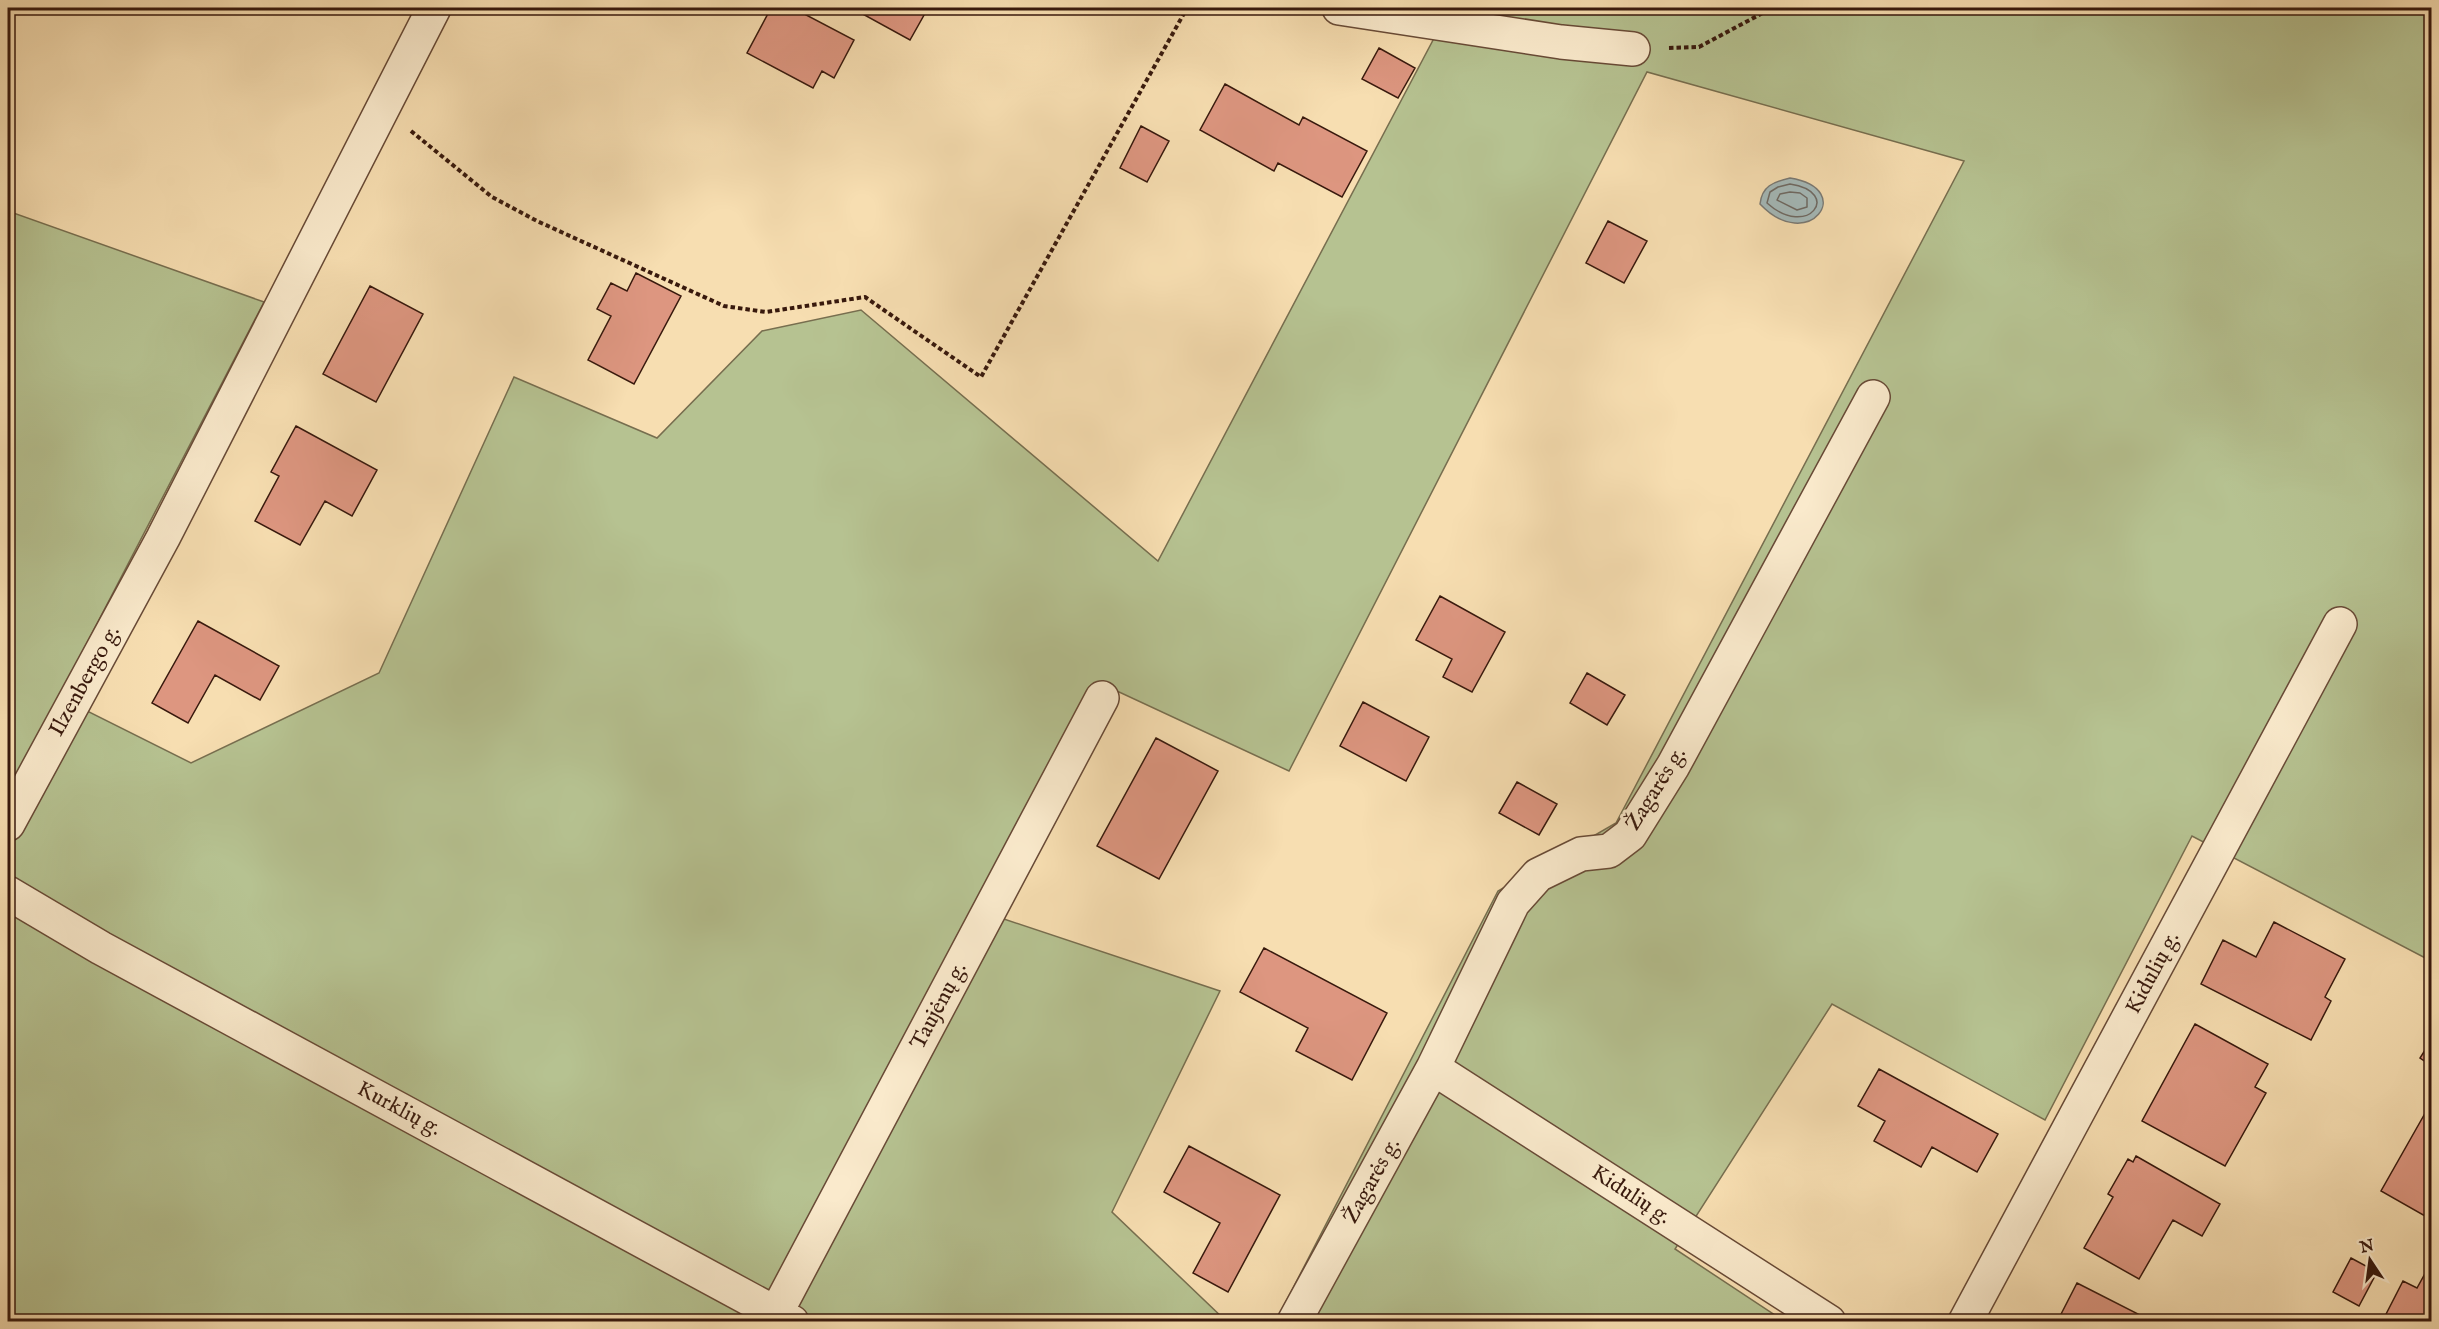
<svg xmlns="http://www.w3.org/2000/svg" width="2439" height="1329" viewBox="0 0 2439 1329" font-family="'IM FELL English',serif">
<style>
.green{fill:#b6c291;stroke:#776e4f;stroke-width:1.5}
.water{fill:#a4b9b9;stroke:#797974;stroke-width:1.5}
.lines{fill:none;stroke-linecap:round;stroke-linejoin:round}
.shore{stroke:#6e6963;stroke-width:1.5}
.building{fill:#dd9680;stroke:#38190d;stroke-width:1.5}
.minor-casing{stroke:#684a36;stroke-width:36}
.path{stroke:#38190d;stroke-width:4;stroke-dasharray:4.5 3;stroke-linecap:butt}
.minor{stroke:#faeacc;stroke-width:33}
.labels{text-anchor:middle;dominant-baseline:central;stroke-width:6;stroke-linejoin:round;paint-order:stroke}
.street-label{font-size:22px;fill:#38190d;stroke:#faeacc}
</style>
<rect width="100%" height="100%" fill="#f7deb1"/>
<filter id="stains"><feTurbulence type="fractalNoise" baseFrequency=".00333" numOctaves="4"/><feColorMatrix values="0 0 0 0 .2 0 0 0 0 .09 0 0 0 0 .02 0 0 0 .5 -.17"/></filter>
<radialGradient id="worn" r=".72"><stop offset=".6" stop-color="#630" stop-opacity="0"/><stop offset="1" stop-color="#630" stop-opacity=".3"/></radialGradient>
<path class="green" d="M1450,8H2431V961L2192,836L2045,1120L1832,1004L1675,1249L1784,1321H1276L1498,891L1616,823L1964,161L1647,72L1289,771L1117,691L995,916L1220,991L1112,1212L1226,1321L8,1322V211L264,302L59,697L191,763L379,673L514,377L657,438L762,331L861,310L1158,561Z"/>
<path class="water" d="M1790,178C1858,189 1808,255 1760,204C1762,186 1773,182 1790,178Z"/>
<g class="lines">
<path class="shore" d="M1790,184C1843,192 1808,240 1767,203L1770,192L1778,187Z
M1790,192L1800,193L1807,198V207L1797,210L1777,200L1780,194Z"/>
</g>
<path class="building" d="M771,8H793L854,40L834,78L822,71L813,88L747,53Z
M862,8H928L910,40L859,12Z
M1379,48L1415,68L1398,98L1362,79Z
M1225,84L1299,125L1303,117L1367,151L1342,197L1278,163L1274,171L1200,130Z
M1141,126L1169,141L1147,182L1120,168Z
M1608,221L1647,241L1624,283L1586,263Z
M636,273L681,296L634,384L588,360L611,316L597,309L611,283L627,291Z
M370,286L423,314L376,402L323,374Z
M296,426L377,470L352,516L325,501L300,545L255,521L279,476L271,472Z
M1440,596L1505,632L1472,692L1443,677L1452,659L1416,640Z
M198,621L279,666L260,700L215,675L188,723L152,703Z
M1587,673L1625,695L1607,725L1570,703Z
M1363,702L1429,737L1406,781L1340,746Z
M1156,738L1218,771L1159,879L1097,846Z
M1517,782L1557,804L1539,835L1499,813Z
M2274,922L2345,959L2325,997L2331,1001L2311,1040L2201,984L2223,940L2256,957Z
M1264,948L1387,1013L1352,1080L1296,1051L1308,1028L1240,992Z
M2195,1024L2268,1064L2255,1087L2266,1093L2225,1166L2142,1121Z
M2432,1039V1066L2420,1058Z
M1879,1069L1998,1134L1977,1172L1932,1147L1921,1167L1874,1141L1885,1121L1858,1106Z
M2432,1101V1220L2381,1191Z
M1189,1146L1280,1195L1228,1292L1193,1273L1220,1223L1164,1192Z
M2136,1156L2220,1204L2202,1236L2173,1220L2139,1279L2084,1248L2113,1197L2108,1194L2128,1159L2133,1162Z
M2351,1258L2377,1272L2359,1306L2333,1292Z
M2427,1270L2432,1272V1322H2382L2403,1281L2417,1288Z
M2077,1283L2142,1316L2139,1322H2057Z"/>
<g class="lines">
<defs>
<path id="minor" d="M1339,8L1561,42L1633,49
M8,824L163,538L434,8
M8,893L101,948L792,1322
M1433,1068L1829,1322
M776,1313L1102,698
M1294,1322L1433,1068L1513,903L1538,875L1581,854L1609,851L1630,835L1673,766L1873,397
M1965,1322L2340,624"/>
</defs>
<use href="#minor" class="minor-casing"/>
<path class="path" d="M2431,8H2432
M1669,48L1699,47L1772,8
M411,131L492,197L537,221L724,306L766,312L865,297L981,377L1187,8"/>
<use href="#minor" class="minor"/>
</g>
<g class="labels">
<g class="street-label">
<text transform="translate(85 681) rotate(-61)">Ilzenbergo g.</text>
<text transform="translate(1656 789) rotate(-58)">Žagarės g.</text>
<text transform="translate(2153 973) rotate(-62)">Kidulių g.</text>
<text transform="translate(939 1006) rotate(-62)">Taujėnų g.</text>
<text transform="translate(399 1109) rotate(28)">Kurklių g.</text>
<text transform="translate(1372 1181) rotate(-61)">Žagarės g.</text>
<text transform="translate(1631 1195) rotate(33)">Kidulių g.</text>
</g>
</g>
<rect width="2439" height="1329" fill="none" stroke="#f7deb1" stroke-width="30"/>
<rect x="9" y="9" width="2421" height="1311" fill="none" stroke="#38190d" stroke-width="3"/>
<rect x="15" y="15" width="2409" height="1299" fill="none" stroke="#38190d" stroke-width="1.5"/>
<g transform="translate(2370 1260) rotate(347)" stroke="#faeacc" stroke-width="4.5" paint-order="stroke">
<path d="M0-4.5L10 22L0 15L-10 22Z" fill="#38190d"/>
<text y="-9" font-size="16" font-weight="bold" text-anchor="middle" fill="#38190d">N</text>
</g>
<rect width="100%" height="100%" filter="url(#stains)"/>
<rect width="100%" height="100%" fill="url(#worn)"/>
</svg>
